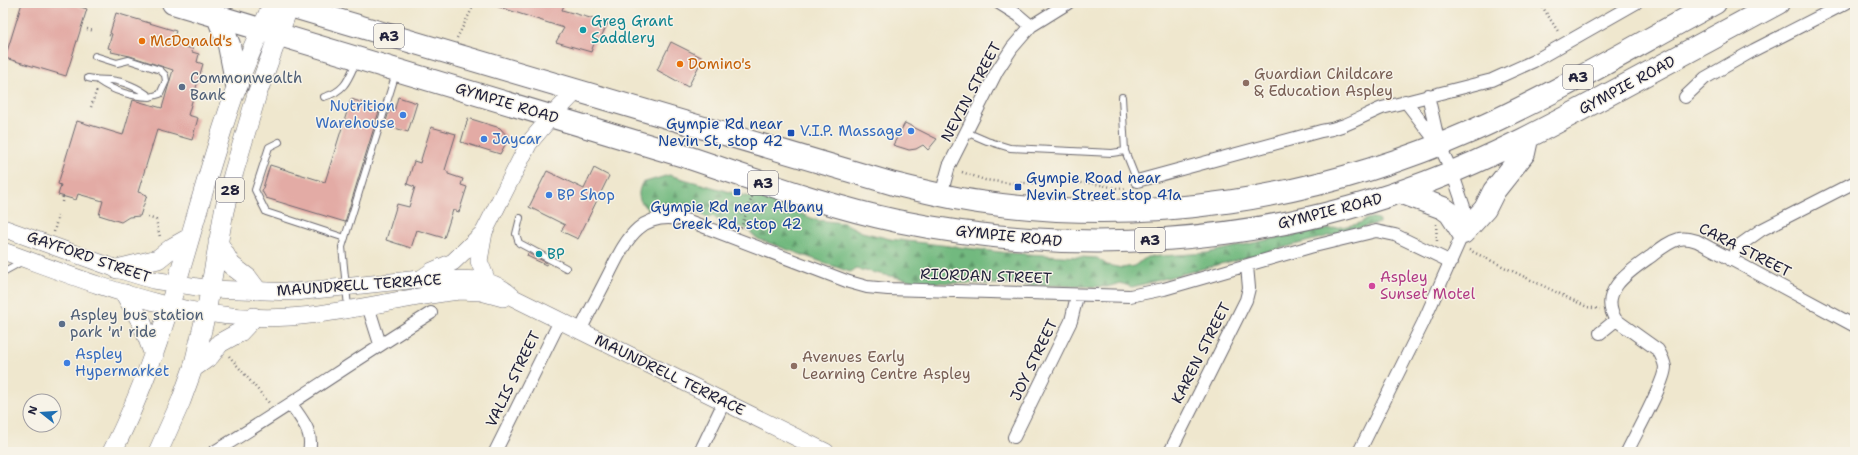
<svg xmlns="http://www.w3.org/2000/svg" width="1858" height="455" viewBox="0 0 1858 455" font-family="'Shantell Sans',sans-serif">
<style>
.forest{fill:url(#forest-firs);stroke:#4a6e5d}
.building{fill:#e3aba5}
.lines{fill:none;stroke-linecap:round;stroke-linejoin:round}
.lane-casing{stroke:#6a676e;stroke-width:8}
.street-casing{stroke:#6a676e;stroke-width:14}
.secondary-casing{stroke:#6a676e;stroke-width:18}
.primary-casing{stroke:#6a676e;stroke-width:20}
.highway-casing{stroke:#6a676e;stroke-width:24}
.path{stroke:#6a676e;stroke-width:2.5;stroke-dasharray:1 3;stroke-linecap:butt}
.lane{stroke:#fff;stroke-width:6}
.street{stroke:#fff;stroke-width:12}
.secondary{stroke:#fff;stroke-width:17}
.primary{stroke:#fff;stroke-width:19}
.highway{stroke:#fff;stroke-width:22}
.culture-dot{fill:#0f9aa8;stroke:#f7f3e8;stroke-width:1.5}
.food-dot{fill:#e8710a;stroke:#f7f3e8;stroke-width:1.5}
.education-dot{fill:#8d6e63;stroke:#f7f3e8;stroke-width:1.5}
.service-dot{fill:#5c6f8a;stroke:#f7f3e8;stroke-width:1.5}
.shop-dot{fill:#3f7fe0;stroke:#f7f3e8;stroke-width:1.5}
.transit-dot{fill:#1a4fb4;stroke:#f7f3e8;stroke-width:1.5}
.hotel-dot{fill:#d1479c;stroke:#f7f3e8;stroke-width:1.5}
.labels{text-anchor:middle;dominant-baseline:central;stroke-width:3;stroke-linejoin:round;paint-order:stroke}
.shield{fill:#f7f3e8;stroke:#62616f;stroke-width:1}
.shield-label{font-size:14px;font-weight:bold;fill:#22223b}
.culture-label{font-size:15px;fill:#0d838f;stroke:#f7f3e8;text-anchor:start}
.food-label{font-size:15px;fill:#c56008;stroke:#f7f3e8;text-anchor:start}
.education-label{font-size:15px;fill:#785e54;stroke:#f7f3e8;text-anchor:start}
.service-label{font-size:15px;fill:#4e5e75;stroke:#f7f3e8;text-anchor:start}
.street-label{font-size:15px;fill:#22223b;stroke:#f7f3e8}
.shop-label{font-size:15px;fill:#366cbe;stroke:#f7f3e8;text-anchor:start}
.transit-label{font-size:15px;fill:#164399;stroke:#f7f3e8;text-anchor:end}
.hotel-label{font-size:15px;fill:#b23c85;stroke:#f7f3e8;text-anchor:start}
</style>
<defs>
<pattern id="forest-firs" width="22" height="20" patternUnits="userSpaceOnUse"><rect width="22" height="20" fill="#72b97f"/><path d="M5 1l3.5 6h-7zM16 11l3.5 6h-7z" fill="#5d9669"/></pattern>
</defs>
<rect width="100%" height="100%" fill="#f7f3e8"/>
<filter id="ink" filterUnits="userSpaceOnUse"><feTurbulence type="fractalNoise" baseFrequency=".025" numOctaves="2"/><feDisplacementMap in="SourceGraphic" scale="8" xChannelSelector="R" yChannelSelector="G"/><feConvolveMatrix kernelMatrix="1 2 1 2 8 2 1 2 1" color-interpolation-filters="sRGB"/></filter>
<filter id="wash" filterUnits="userSpaceOnUse"><feTurbulence type="fractalNoise" baseFrequency=".012" numOctaves="4" result="noise"/><feDisplacementMap in="SourceGraphic" scale="16" xChannelSelector="R" yChannelSelector="G"/><feGaussianBlur stdDeviation="0.9" result="paint"/><feColorMatrix in="noise" values="0 0 0 0 0 0 0 0 0 0 0 0 0 0 0 0 0 1.4 0 .05"/><feComposite in="paint" operator="in"/></filter>
<g filter="url(#wash)">
<rect width="100%" height="100%" fill="#efe7ce"/>
<path class="forest" d="M669,175L741,195L770,201L816,220L844,223L862,232L890,239L1009,253L1097,258L1107,265L1122,268L1134,266L1147,257L1207,253L1271,239L1358,224C1365,220 1371,215 1379,220V223L1132,287L1120,283L1107,287L919,282L856,269L850,272L758,239L745,228L721,223L713,216L707,218L693,210L665,205L649,211C639,201 636,196 642,183Z"/>
<g id="blocks">
<path class="building" d="M22,3H68L87,9L66,76L5,58Z
M493,3H565L562,10L608,23L600,39L596,38L591,52L556,42L564,28L493,5Z
M116,13L176,31L172,43L193,49L192,52L199,54L197,62L203,64L188,115L198,118L192,140L157,130L138,192L147,195L140,216L129,217L121,222L99,215L103,201L78,194L76,200L58,195L61,185L58,184L77,121L123,135L133,100L162,108L173,70L130,56L111,52L112,49L108,48L112,34L110,33Z
M671,42L703,58L688,87L657,70Z
M398,97L417,103L408,132L385,125L389,111L394,112Z
M351,99L380,108L345,222L266,198L262,191L270,165L325,182Z
M468,118L500,128L507,136L505,145L500,154L461,142Z
M905,123L937,139L928,150L923,145L916,149L909,150L893,145Z
M431,127L456,134L445,170L448,172V174L463,179L461,185L467,187L459,212L453,210L444,238L417,230L411,248L386,240L397,204L409,207L415,187L407,184L414,161L420,163Z
M594,168L609,176L578,239L561,231L565,225L529,207L547,171L584,189Z
M528,253L547,263L546,265L527,256Z"/>
</g>
</g>
<g filter="url(#ink)">
<use href="#blocks" fill-opacity="0" stroke="#6a676e" stroke-width="1"/>
<g class="lines">
<defs>
<path id="lane" d="M88,78C96,80 102,80 110,80C123,81 140,88 150,97L160,94L166,81L165,75L160,70L129,60L117,63L95,56
M99,81C113,91 133,97 150,97
M324,97C345,91 348,80 356,62
M1122,97L1125,151L1137,181
M966,132L987,141L1010,148L1112,153L1125,151
M279,142L269,147L255,190L266,212L345,238
M520,218L516,234L519,243L566,268
M3,272L23,261
M348,307L342,247L396,73"/>
<path id="street" d="M999,3L1018,15L1031,26
M1685,97L1705,78L1754,50L1846,3
M1405,101C1417,115 1426,130 1438,143
M1137,181L1321,131C1345,128 1360,117 1382,108L1492,80L1534,61L1636,3
M941,195L949,166L997,71L1012,48L1031,26L1068,3
M1731,260L1740,245L1761,230L1855,182
M368,306L380,344
M1616,320L1658,350C1661,355 1664,361 1665,367C1665,382 1635,435 1627,452
M580,331C589,312 599,294 608,276C627,238 640,208 689,221L849,282L867,287L888,289L1130,296L1164,289L1310,247L1376,231L1395,235L1451,262
M1600,333L1616,320C1597,292 1630,271 1650,257C1659,250 1668,242 1679,239C1685,238 1691,239 1697,241L1855,326
M291,404C301,419 314,432 309,451
M1014,437L1071,321L1077,296
M214,452C288,407 358,358 431,313
M495,452L560,321
M700,452L724,402
M1170,452L1246,300L1249,288L1247,266
M1359,452L1423,323L1463,233L1465,215L1464,207L1452,172L1439,144L1428,95"/>
<path id="secondary" d="M3,228L117,269L153,280L210,289L295,292L420,279C455,283 485,269 514,298L826,452
M3,251C96,284 189,324 290,317C347,313 403,297 460,291L481,292L503,298
M422,278L432,271L453,262L484,232
M487,281L479,261L484,232L529,143L551,117L576,91"/>
<path id="primary" d="M218,242L231,265L248,278L257,290
M117,269L158,259L173,247L189,238
M125,294L142,323L154,355
M193,368L210,356L220,343L240,332L254,317
M112,452C171,337 193,207 237,86C247,58 261,30 273,3
M158,452L181,401L193,368L206,313L224,211L233,175L257,94L290,3"/>
<path id="highway" d="M173,3L687,157C756,180 826,206 897,221C1073,257 1260,246 1427,182C1493,157 1554,124 1615,91C1669,62 1724,32 1778,3
M280,3L894,184C922,191 950,198 979,202C1146,227 1318,199 1472,131C1556,94 1635,46 1715,3
M218,17L229,45L237,85
M1400,192L1443,208L1450,213L1463,233L1485,209L1494,191L1524,153L1527,139"/>
</defs>
<use href="#lane" class="lane-casing"/>
<use href="#street" class="street-casing"/>
<use href="#secondary" class="secondary-casing"/>
<use href="#primary" class="primary-casing"/>
<use href="#highway" class="highway-casing"/>
<path class="path" d="M1540,3L1559,33
M87,29L94,31
M109,35L112,36
M457,38L475,3
M91,107L97,89
M962,172L985,180L1009,183H1090L1122,189L1127,188
M62,202L63,196
M148,217L156,220L160,237
M1436,224L1437,241
M741,228L752,197
M54,232L58,216
M1469,250L1587,307L1600,309
M229,356L270,404"/>
<use href="#lane" class="lane"/>
<use href="#street" class="street"/>
<use href="#secondary" class="secondary"/>
<use href="#primary" class="primary"/>
<use href="#highway" class="highway"/>
</g>
</g>
<g class="culture-dot">
<circle cx="583" cy="30" r="4"/>
<circle cx="539" cy="254" r="4"/>
</g>
<g class="food-dot">
<circle cx="142" cy="41" r="4"/>
<circle cx="680" cy="64" r="4"/>
</g>
<g class="education-dot">
<circle cx="1246" cy="83" r="4"/>
<circle cx="794" cy="366" r="4"/>
</g>
<g class="service-dot">
<circle cx="182" cy="87" r="4"/>
<circle cx="62" cy="324" r="4"/>
</g>
<g class="shop-dot">
<circle cx="403" cy="115" r="4"/>
<circle cx="911" cy="131" r="4"/>
<circle cx="484" cy="139" r="4"/>
<circle cx="549" cy="195" r="4"/>
<circle cx="67" cy="363" r="4"/>
</g>
<g class="transit-dot">
<rect x="787" y="129" width="8" height="8" rx="2"/>
<rect x="1014" y="183" width="8" height="8" rx="2"/>
<rect x="733" y="188" width="8" height="8" rx="2"/>
</g>
<circle class="hotel-dot" cx="1372" cy="286" r="4"/>
<g class="labels">
<g class="shield">
<rect x="374" y="24" width="30" height="24" rx="3"/>
<rect x="1563" y="65" width="30" height="24" rx="3"/>
<rect x="748" y="171" width="30" height="24" rx="3"/>
<rect x="216" y="178" width="28" height="24" rx="3"/>
<rect x="1135" y="228" width="30" height="24" rx="3"/>
</g>
<g class="shield-label">
<text x="389" y="36">A3</text>
<text x="1578" y="77">A3</text>
<text x="763" y="183">A3</text>
<text x="230" y="190">28</text>
<text x="1150" y="240">A3</text>
</g>
<g class="culture-label">
<text x="591" y="21">Greg Grant<tspan x="591" dy="17">Saddlery</tspan></text>
<text x="547" y="254">BP</text>
</g>
<g class="food-label">
<text x="150" y="41">McDonald's</text>
<text x="688" y="64">Domino's</text>
</g>
<g class="education-label">
<text x="1254" y="74">Guardian Childcare<tspan x="1254" dy="17">&amp; Education Aspley</tspan></text>
<text x="802" y="357">Avenues Early<tspan x="802" dy="17">Learning Centre Aspley</tspan></text>
</g>
<g class="service-label">
<text x="190" y="78">Commonwealth<tspan x="190" dy="17">Bank</tspan></text>
<text x="70" y="315">Aspley bus station<tspan x="70" dy="17">park 'n' ride</tspan></text>
</g>
<g class="street-label">
<text transform="translate(1627 85) rotate(-28)">GYMPIE ROAD</text>
<text transform="translate(971 92) rotate(-62)">NEVIN STREET</text>
<text transform="translate(507 103) rotate(17)">GYMPIE ROAD</text>
<text transform="translate(1330 211) rotate(-14)">GYMPIE ROAD</text>
<text transform="translate(1009 236) rotate(6)">GYMPIE ROAD</text>
<text transform="translate(1745 250) rotate(27)">CARA STREET</text>
<text transform="translate(89 257) rotate(19)">GAYFORD STREET</text>
<text transform="translate(986 276) rotate(2)">RIORDAN STREET</text>
<text transform="translate(359 285) rotate(-4)">MAUNDRELL TERRACE</text>
<text transform="translate(1201 353) rotate(-63)">KAREN STREET</text>
<text transform="translate(1034 360) rotate(-64)">JOY STREET</text>
<text transform="translate(670 375) rotate(26)">MAUNDRELL TERRACE</text>
<text transform="translate(513 379) rotate(-64)">VALIS STREET</text>
</g>
<g class="shop-label">
<text x="395" y="106" text-anchor="end">Nutrition<tspan x="395" dy="17">Warehouse</tspan></text>
<text x="903" y="131" text-anchor="end">V.I.P. Massage</text>
<text x="492" y="139">Jaycar</text>
<text x="557" y="195">BP Shop</text>
<text x="75" y="354">Aspley<tspan x="75" dy="17">Hypermarket</tspan></text>
</g>
<g class="transit-label">
<text x="783" y="124">Gympie Rd near<tspan x="783" dy="17">Nevin St, stop 42</tspan></text>
<text x="1026" y="178" text-anchor="start">Gympie Road near<tspan x="1026" dy="17">Nevin Street stop 41a</tspan></text>
<text x="737" y="207" text-anchor="middle">Gympie Rd near Albany<tspan x="737" dy="17">Creek Rd, stop 42</tspan></text>
</g>
<g class="hotel-label">
<text x="1380" y="277">Aspley<tspan x="1380" dy="17">Sunset Motel</tspan></text>
</g>
</g>
<rect width="1858" height="455" fill="none" stroke="#f7f3e8" stroke-width="16"/>
<g transform="translate(42 413) rotate(287)"><circle r="19" fill="#f7f3e8" stroke="#a29fa3"/>
<path d="M0-3L7 15L0 10L-7 15Z" fill="#1f6fb2"/>
<text y="-6" font-size="11" font-weight="bold" text-anchor="middle" fill="#22223b">N</text>
</g>
</svg>
